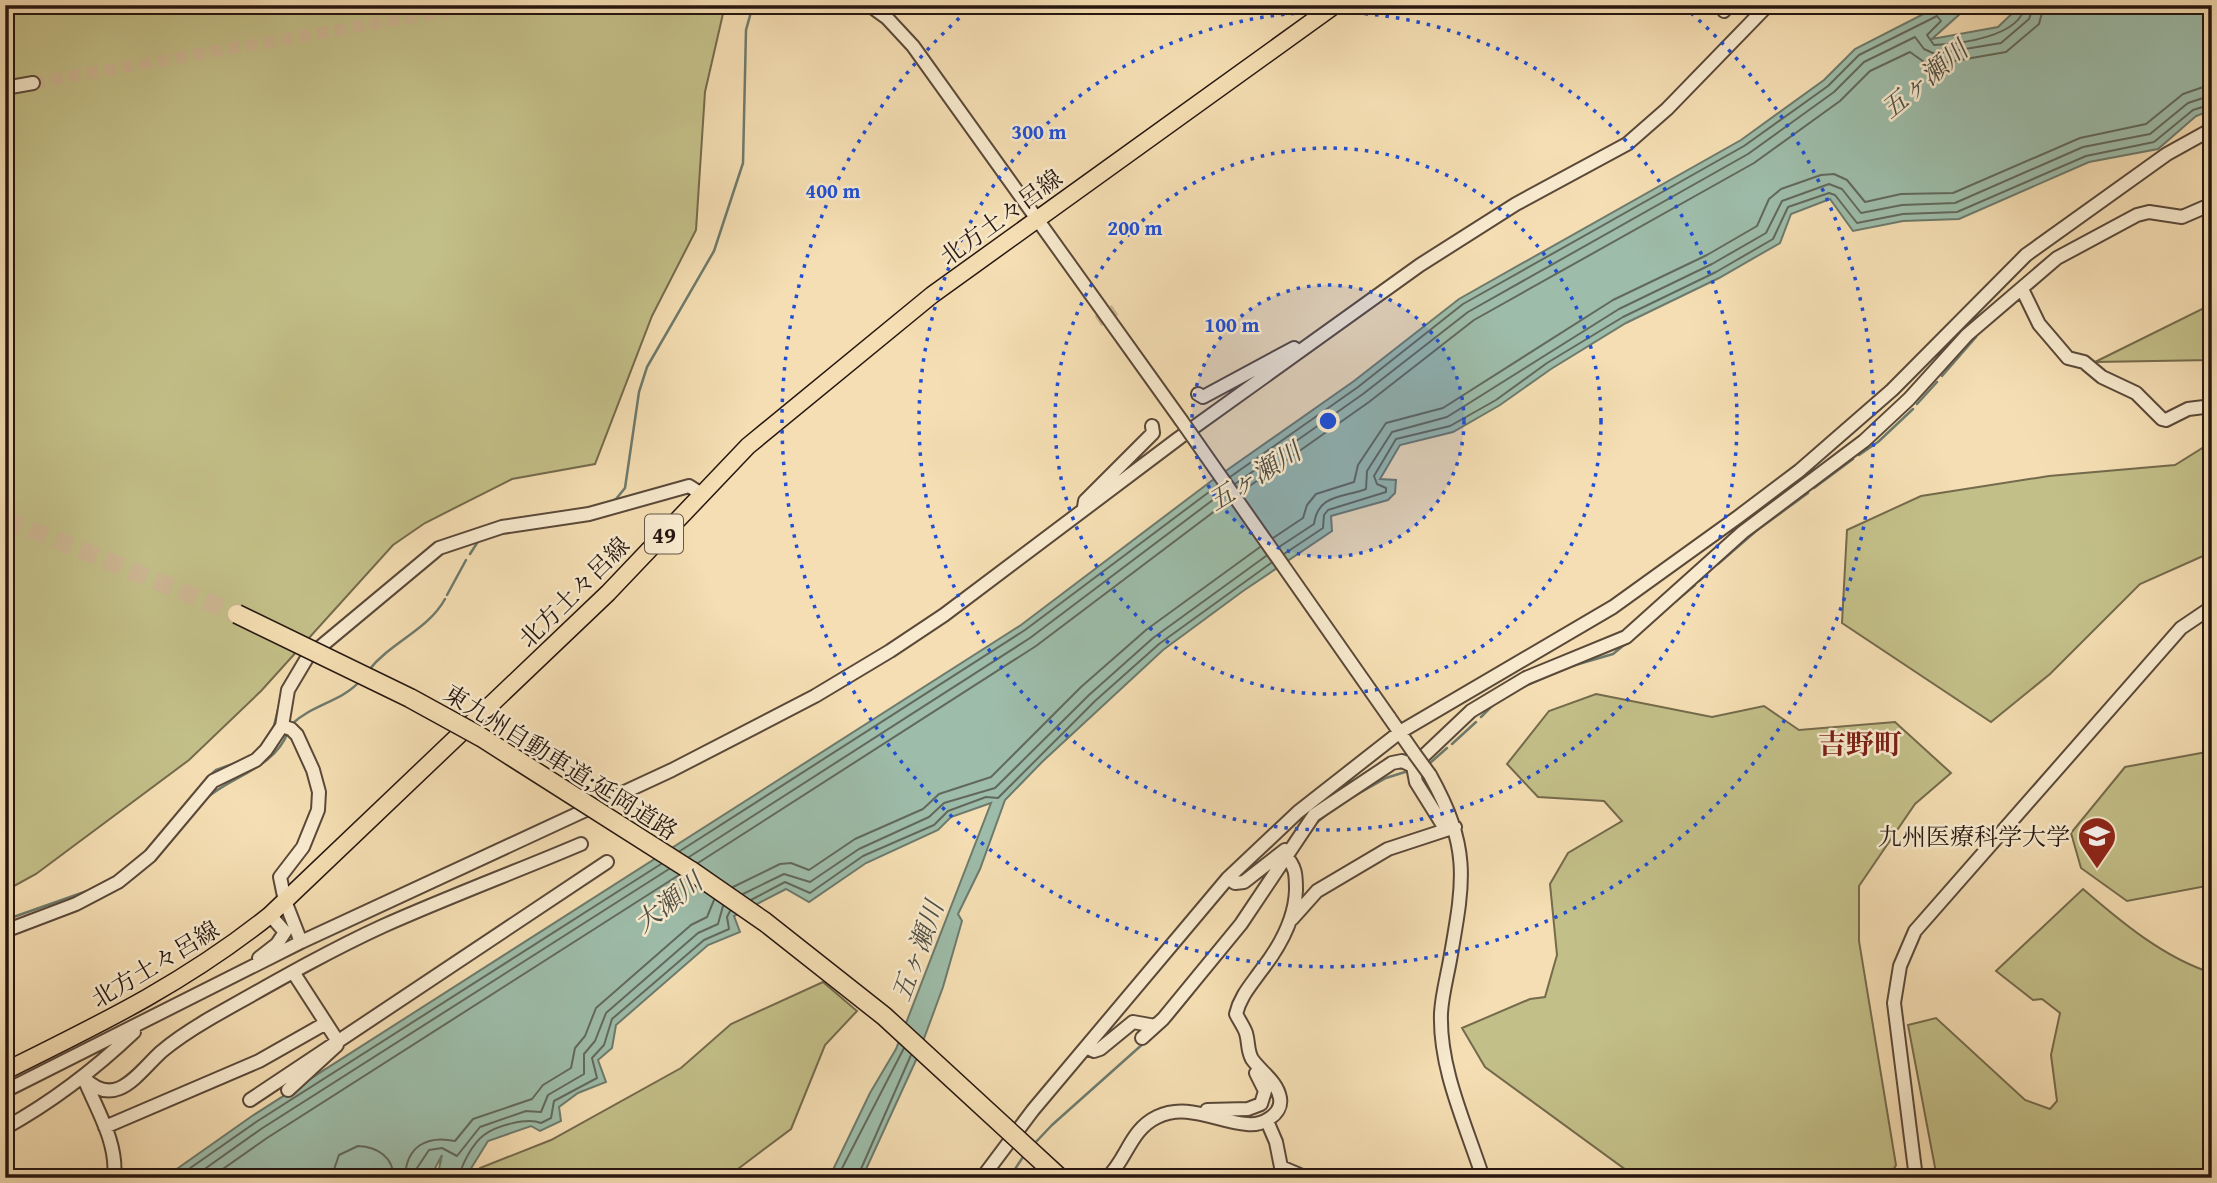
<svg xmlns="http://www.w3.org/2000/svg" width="2217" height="1183" viewBox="0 0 2217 1183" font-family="'Gentium Book Plus','Noto Serif JP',serif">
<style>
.green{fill:#c3bf88;stroke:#746a4c;stroke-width:2}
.water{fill:#9dbca9;stroke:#6d7a6c;stroke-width:2}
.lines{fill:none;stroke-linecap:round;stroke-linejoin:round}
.shore{stroke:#62695c;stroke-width:2}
.stream{stroke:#6d7a6c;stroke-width:2.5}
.minor-tunnel{stroke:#ccb692;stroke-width:12;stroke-dasharray:12 6;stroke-linecap:butt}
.highway-tunnel{stroke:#ccb692;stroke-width:18;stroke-dasharray:18 9;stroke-linecap:butt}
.minor-casing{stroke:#5a4839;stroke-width:16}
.major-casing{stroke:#261610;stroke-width:19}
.minor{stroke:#f8eace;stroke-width:12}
.major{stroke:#f5deb3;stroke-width:16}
.minor-bridge-casing{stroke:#5a4839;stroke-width:16;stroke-linecap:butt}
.highway-bridge-casing{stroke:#261610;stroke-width:21;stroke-linecap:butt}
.minor-bridge{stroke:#f8eace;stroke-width:12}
.highway-bridge{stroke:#f5deb3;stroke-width:18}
.ring{fill:none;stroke:#1d4ed8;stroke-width:3.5;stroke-dasharray:3.5 7}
.labels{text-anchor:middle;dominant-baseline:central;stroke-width:5;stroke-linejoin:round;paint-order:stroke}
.shield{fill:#f8eace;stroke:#655649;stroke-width:2}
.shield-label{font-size:23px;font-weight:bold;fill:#261610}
.street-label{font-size:24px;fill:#261610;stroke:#f8eace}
.poi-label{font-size:24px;fill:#261610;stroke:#f8eace;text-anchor:end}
.water-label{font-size:26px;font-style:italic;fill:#505046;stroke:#f8eace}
.quarter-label{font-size:28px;font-weight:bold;fill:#7a1f14;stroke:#f8eace}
.centre{fill:#1d4ed8;stroke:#f8eace;stroke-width:3.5}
.ring-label{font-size:21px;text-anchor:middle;font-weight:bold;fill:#1d4ed8;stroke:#f8eace;stroke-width:5;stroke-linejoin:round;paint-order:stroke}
</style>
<rect width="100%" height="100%" fill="#f5deb3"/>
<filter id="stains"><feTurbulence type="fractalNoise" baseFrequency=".00286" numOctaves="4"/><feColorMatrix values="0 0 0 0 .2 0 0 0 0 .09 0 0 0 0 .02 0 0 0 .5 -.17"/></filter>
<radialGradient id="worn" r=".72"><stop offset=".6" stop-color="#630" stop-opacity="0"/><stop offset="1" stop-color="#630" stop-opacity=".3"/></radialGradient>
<path class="green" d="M5,5H725L705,92L696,230L652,316L595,464L512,479L425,523L393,545L261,691L189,760L36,874L5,891Z
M2212,304V360L2095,362Z
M2212,442V552L2140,584L2050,674L1991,722L1842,623L1847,530L1921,496L2049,476L2175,465Z
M1596,694L1712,717L1764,706L1799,730L1895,722L1951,773L1915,804L1859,886V941L1896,1165L1889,1178H1641L1633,1175L1485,1067L1462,1028L1530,999L1545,997L1557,955L1550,884L1568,853L1622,821L1604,801L1538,797L1507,764L1549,711Z
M2212,751V885L2127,901L2081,868L2071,833L2125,767Z
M2083,889C2120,921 2164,958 2212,973V1178H1937L1908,1025L1936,1018L2025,1100L2050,1109L2057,1101L2051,1055L2060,1013L2042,999L2033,1000L1996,971Z
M823,982L857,1011L825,1045L791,1129L726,1178H476L480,1168L551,1140L681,1068L731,1024Z"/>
<path class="water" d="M1941,5H1970L1932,39L1998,27L2021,5H2212V110L2196,116L2158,149L2089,162L1959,219L1903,221L1853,231L1830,199L1791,214L1780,243L1719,278L1626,323L1551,369L1500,405L1453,432L1400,445L1380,479L1396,480L1395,493L1388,500L1331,516L1332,531L1243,591L1163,650L1042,762L1005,800L980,869L958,914L962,921L943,987L916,1060L862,1178H829L870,1093L896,1049L991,803L951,817L938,830L866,863L809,902L786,889L734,916L740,932L708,945L616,1025L612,1048L598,1060L606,1082L578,1093L559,1107L561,1121L540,1131L531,1126L488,1141L465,1178H437L442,1155L430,1178H377L359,1172L356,1178H164L252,1116L1021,625L1210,482L1354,381L1459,299L1741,140L1824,80L1855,49Z"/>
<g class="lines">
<path class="shore" d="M1230,477L1358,387L1463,304L1744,146L1828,86L1859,55L1937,16L1941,21L1927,35L1934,45C1959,44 2021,37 2025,5
M1235,484L1363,394L1468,312L1748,154L1834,92L1864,62L1915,37L1924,49L1935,54L2001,43L2029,19L2034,5
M1241,492L1369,402L1474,320L1754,163L1840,101L1870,71L1910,52L1924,62L1937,64L2006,52L2039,24L2044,5
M1273,538L1303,518L1307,505L1316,494L1354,482L1358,465L1386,423L1443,408L1613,300L1707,255L1757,226L1769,199L1781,189L1821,175L1834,174L1847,180L1865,202L1901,194L1953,193L2080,138L2146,124L2183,94L2212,84
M1279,547L1314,524C1318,494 1342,498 1366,489L1367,471L1392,432L1447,417L1619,309L1712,264L1766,233L1782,201L1829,184L1842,189L1861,213L1902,205L1955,203L2083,147L2150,134L2188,103L2212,95
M1284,554L1323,528L1324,515L1328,510L1386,492V488L1377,484L1374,476L1396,439L1450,426L1496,400L1547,363L1623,317L1716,272L1773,239L1788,207L1829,193L1835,195L1857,223L1903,214L1957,212L2086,156L2154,142L2193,110L2212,104
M680,851L1025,630L1217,486
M689,857L1030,638L1222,493
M698,863L1036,646L1228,501
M733,887L780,864L791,863L809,870L855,839L923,809L939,794L991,777L1081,687L1146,630L1260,547
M743,894L784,874L810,882L859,849L929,817L944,803L995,788L1089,695L1153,638L1266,556
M751,900L785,882L810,893L863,856L934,825L948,811L986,797L998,798L1095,701L1159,644L1271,563
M176,1178L256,1122L661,864
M192,1178L261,1129L669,869
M210,1178L267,1138L679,875
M331,1178L339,1155L358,1146C378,1147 393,1157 394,1178
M405,1178C406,1146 427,1135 455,1141L473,1119L532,1099L543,1085L571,1068L575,1048L585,1036L596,1008L691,925L707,917L714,900
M415,1178L417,1168L429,1150L442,1148L457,1156L480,1127L526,1111L541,1112L548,1095L584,1074V1054L595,1041L606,1013L698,933L718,924L723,906
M459,1178C461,1165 473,1143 484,1135C496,1126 527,1117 541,1123L551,1118L554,1101L597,1078L592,1058L604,1045L612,1019L704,940L729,929L727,917L730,911
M837,1178L904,1048
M857,1178L911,1055"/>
<path class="stream" d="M1942,376L1976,337
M1917,404L1937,382
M1859,455L1878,442L1913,409
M1814,488L1853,459
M608,503L616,499L625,488L639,392L647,367L714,251L743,163L746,30L753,5
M508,520L526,517
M470,554L479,540
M1718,564L1756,531L1808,493
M1699,581L1707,574
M447,595L466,560
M1676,601L1695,585
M352,613L435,544L495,523
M1661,614L1670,606
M1565,668L1613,654L1629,641
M369,670C391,642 428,630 445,599
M285,683L298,662
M1517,690L1549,675
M1481,717L1496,702
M292,724C313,704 341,702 360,681
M273,730L283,689
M1452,744L1476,722
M1430,763L1447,748
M207,778L216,770L241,761
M1349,799L1386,778L1405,772
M203,801C230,776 274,769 288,732
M1315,824L1332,810
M1261,905L1279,878
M5,920L90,890
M1196,989L1205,977
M1170,1021L1193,993
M1034,1144L1052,1125L1145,1042
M1009,1178L1025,1154"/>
<path class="minor-tunnel" d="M33,83L481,5
M1098,321L1115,310"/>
<path class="highway-tunnel" d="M5,519L237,614"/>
<defs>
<path id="minor" d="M869,5L887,18L913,46L1181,420
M1721,5L1724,11
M5,88L33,83
M2022,289L2039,324L2068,358L2084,362L2102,377L2136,393L2162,419L2166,420L2188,409L2212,406
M1198,394L1203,397L1294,348
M1084,507L1085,501L1153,433L1152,426
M1389,717L1414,753
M282,726L291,729L297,735L313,770L319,792L318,810L303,847L280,877L285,901L301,942
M1413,766L1416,782L1446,830
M1430,775C1471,849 1464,880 1450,960C1447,977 1442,995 1441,1013C1439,1069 1466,1125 1483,1178
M1228,878L1235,883L1244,882L1285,850
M1292,919L1317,891L1388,849L1455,827
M5,931L76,904L118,882L150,856L213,781L256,760L266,750L282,726L288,690L307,658L439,548L502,527L589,514L689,486L700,493
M259,958L277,944L285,932L270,915
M1142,1038L1163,1019L1241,924L1314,815L1392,763L1402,761L1413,766L1471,711L1526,678L1626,637L1743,532L1864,441L1909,399L1967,335L2057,258L2137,215L2149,212L2182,217L2212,204
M1086,1047L1094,1051L1100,1049L1133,1022L1155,1026
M84,1078C116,1110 138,1073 161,1052C176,1039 192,1029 209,1019C266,987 324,953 383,926C448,897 515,872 581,844
M85,1081C98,1112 118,1144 114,1178
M288,1090L337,1045V1040L293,972
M5,1091L301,942L672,770L815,696L890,651L944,615L1179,438L1420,265L1516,204L1627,144L1667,109L1768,5
M250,1100L607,862
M1207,1110L1248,1109L1261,1104L1265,1091L1256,1073
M1267,1121L1276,1142L1281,1167L1307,1178
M105,1127L259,1061L326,1023
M5,1128C52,1102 95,1069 134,1032
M982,1178L1033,1110L1228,878L1298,812L1400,732L1613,607L1738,517L1799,471L1892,390L2026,255L2167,154L2212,129
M1107,1178C1127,1159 1130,1130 1157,1117C1187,1102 1217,1122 1247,1124C1261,1126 1283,1115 1280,1098C1277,1081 1261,1072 1252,1059C1247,1050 1249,1043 1246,1033C1244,1027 1239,1020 1236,1014C1240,997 1250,986 1260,972C1279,948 1295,921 1296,890C1296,875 1296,867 1285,855
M1916,1178L1894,1003L1900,966L1915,931L2181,628L2212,607"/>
<path id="major" d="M5,1071C102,1023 185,983 270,915L608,593L748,446L932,295L1335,5"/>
</defs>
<use href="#minor" class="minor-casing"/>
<use href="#major" class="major-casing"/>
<use href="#minor" class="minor"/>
<use href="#major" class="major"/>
<defs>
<path id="minor-bridge" d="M1181,420L1389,717
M1414,753L1430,775"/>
<path id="highway-bridge" d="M237,614L410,698L481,737L690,870L765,922L884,1016L1060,1178"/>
</defs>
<use href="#minor-bridge" class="minor-bridge-casing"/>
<use href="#highway-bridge" class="highway-bridge-casing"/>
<use href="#minor-bridge" class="minor-bridge"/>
<use href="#highway-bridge" class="highway-bridge"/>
</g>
<circle cx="1328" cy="421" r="136" fill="#1d4ed8" fill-opacity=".12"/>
<g class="ring">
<circle cx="1328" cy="421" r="136"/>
<circle cx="1328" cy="421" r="273"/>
<circle cx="1328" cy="421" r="409"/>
<path d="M1683 6A546 546 0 1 1 973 6"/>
</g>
<defs>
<symbol id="university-pin" viewBox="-11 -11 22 30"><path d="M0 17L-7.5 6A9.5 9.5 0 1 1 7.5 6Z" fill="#8f2418" stroke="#f8eace"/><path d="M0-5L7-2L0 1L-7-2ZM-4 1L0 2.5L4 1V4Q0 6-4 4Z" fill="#fff"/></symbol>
</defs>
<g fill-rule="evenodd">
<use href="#university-pin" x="2075" y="814" width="44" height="60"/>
</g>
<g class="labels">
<rect class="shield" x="645" y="514.5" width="38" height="39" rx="5"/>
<g class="shield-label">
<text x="664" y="534">49</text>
</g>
<g class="street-label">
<text transform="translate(1001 217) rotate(-36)">北方土々呂線</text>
<text transform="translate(574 592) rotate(-45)">北方土々呂線</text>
<text transform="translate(561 762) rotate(32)">東九州自動車道;延岡道路</text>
<text transform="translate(155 964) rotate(-31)">北方土々呂線</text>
</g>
<g class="poi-label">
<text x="2070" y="836">九州医療科学大学</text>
</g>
<g class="water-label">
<text transform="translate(1924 79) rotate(-40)">五ヶ瀬川</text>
<text transform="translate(1254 476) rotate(-32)">五ヶ瀬川</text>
<text transform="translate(668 902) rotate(-38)">大瀬川</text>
<text transform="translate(917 951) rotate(-70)">五ヶ瀬川</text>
</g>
<g class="quarter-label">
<text x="1860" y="743">吉野町</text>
</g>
</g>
<circle cx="1328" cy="421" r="10" class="centre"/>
<g class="ring-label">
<text x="1039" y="139">300 m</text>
<text x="833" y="198">400 m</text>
<text x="1135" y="235">200 m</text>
<text x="1232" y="332">100 m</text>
</g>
<rect width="2217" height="1183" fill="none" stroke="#f5deb3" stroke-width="28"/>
<rect x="7" y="7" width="2203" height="1169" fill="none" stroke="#261610" stroke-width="3.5"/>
<rect x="14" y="14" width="2189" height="1155" fill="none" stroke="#261610" stroke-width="2"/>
<rect width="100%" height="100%" filter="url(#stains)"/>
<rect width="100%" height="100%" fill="url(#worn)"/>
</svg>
